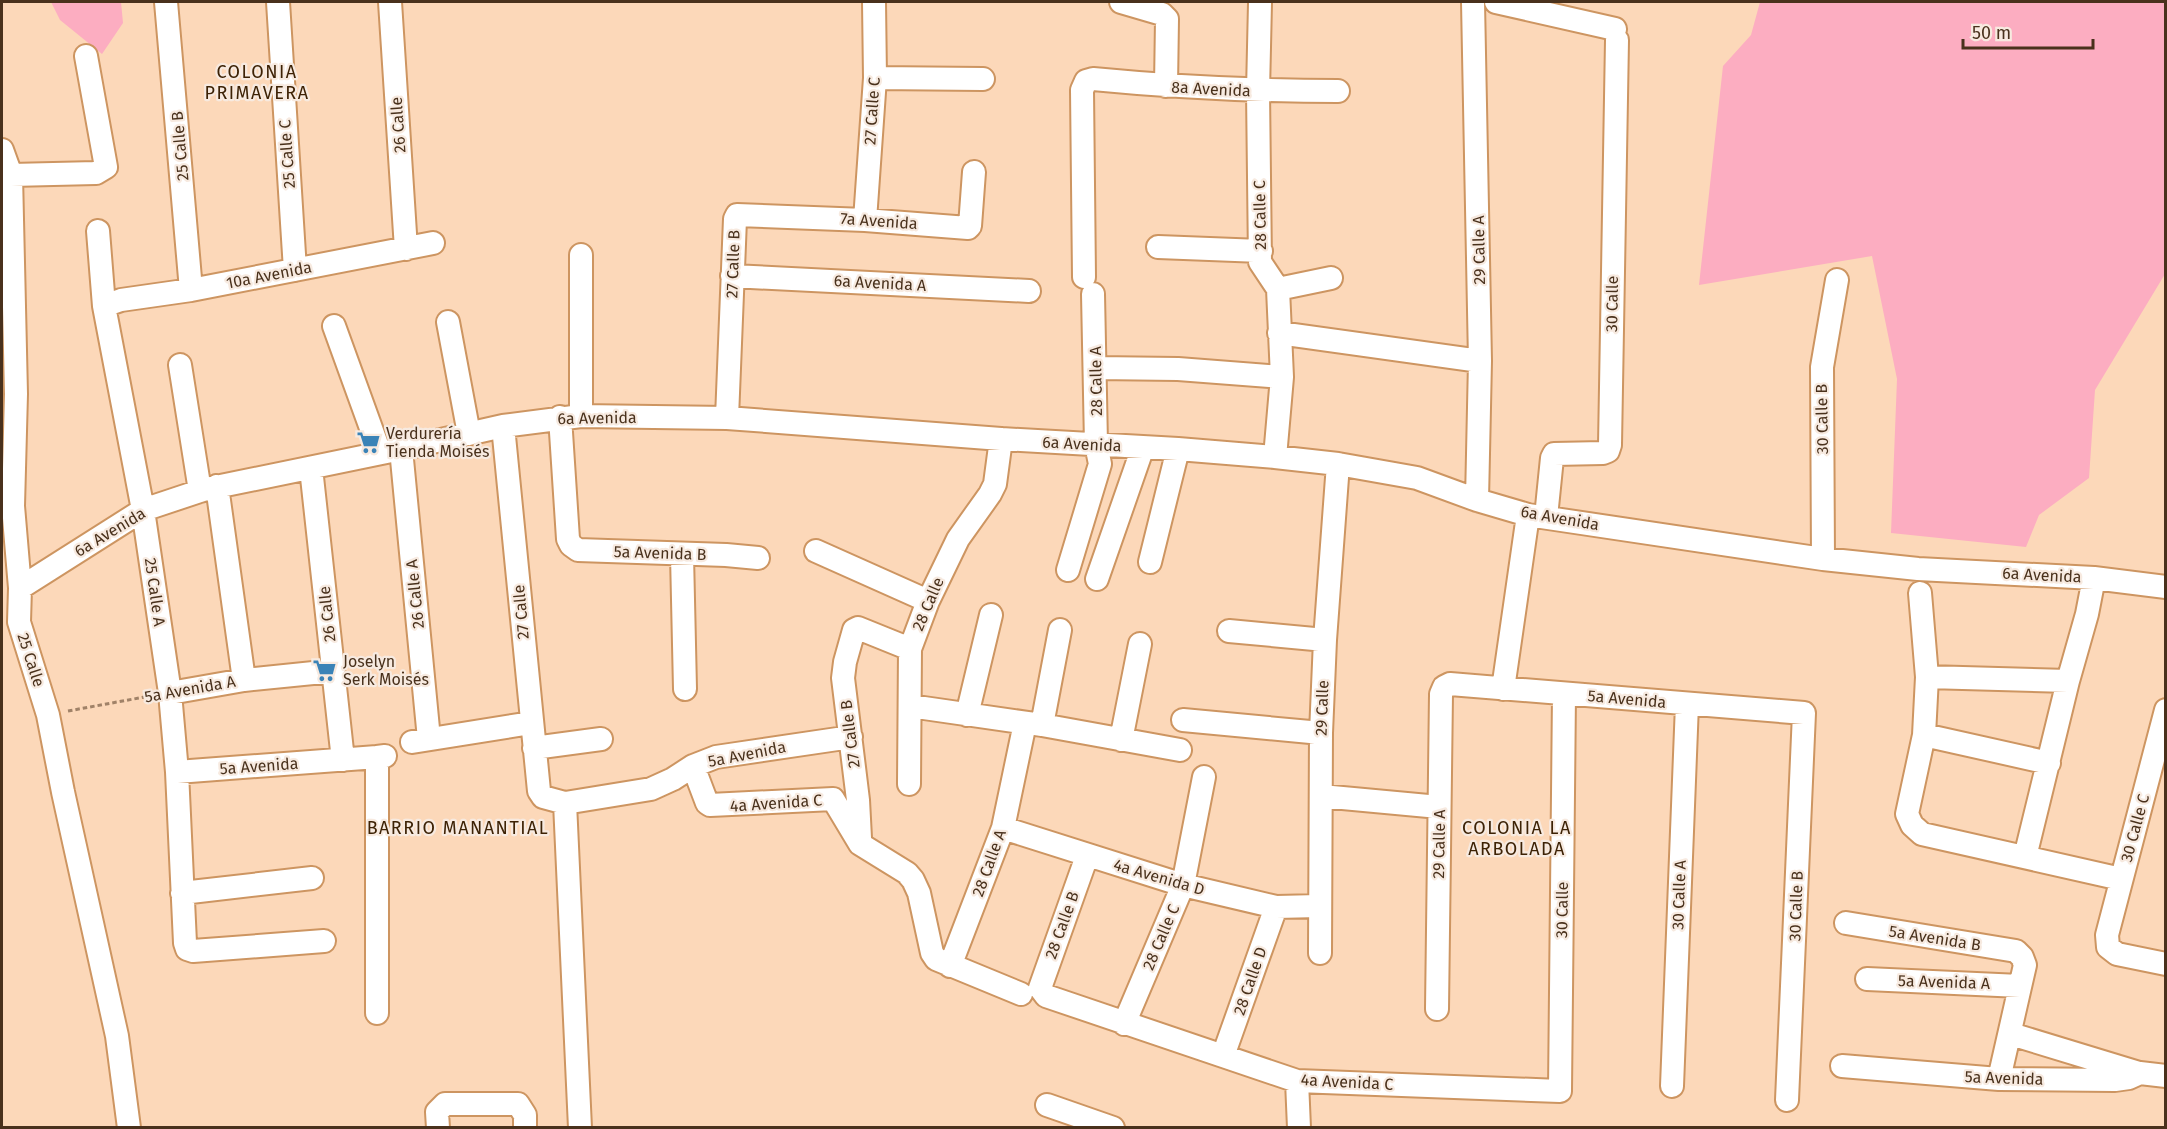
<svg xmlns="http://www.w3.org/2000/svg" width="2167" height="1129" viewBox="0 0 2167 1129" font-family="'Fira Sans',sans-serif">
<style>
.green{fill:#fcadc1}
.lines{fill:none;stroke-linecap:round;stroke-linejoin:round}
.minor-casing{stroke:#cd9561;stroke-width:26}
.path{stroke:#a08268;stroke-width:3;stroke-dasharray:4.5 3;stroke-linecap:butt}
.minor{stroke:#fff;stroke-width:22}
.labels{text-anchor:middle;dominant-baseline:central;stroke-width:4.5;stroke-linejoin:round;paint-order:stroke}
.street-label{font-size:16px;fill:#49311c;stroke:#f7eae0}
.poi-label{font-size:16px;fill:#49311c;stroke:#f7eae0;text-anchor:start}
.neighbourhood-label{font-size:18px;letter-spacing:1.5px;fill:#3d2205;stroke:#f7eae0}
</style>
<rect width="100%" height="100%" fill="#fcd8b9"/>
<path class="green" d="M51,2H121L123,23L102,54L60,20Z
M1760,2H2165V274L2095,390L2089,478L2039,515L2026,547L1891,533L1897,379L1872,256L1699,285L1723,66L1751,35Z"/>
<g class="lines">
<defs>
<path id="minor" d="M166,2L191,290
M278,2L295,270
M390,2L406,249
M1121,2L1162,14L1167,19L1166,86
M1473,2L1480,361L1477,500
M1496,2L1615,29
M1260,3L1258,91L1260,262L1278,289L1282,377L1275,457
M875,78L983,79
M2,150L11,175L16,394L13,506L20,588L19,622L48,715L63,792L117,1036L129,1128
M11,175L96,173L106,167L86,56
M865,220L875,78L874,2
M98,231L104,306L143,510L170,693L177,772L185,943L187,949L193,951L324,941
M1158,247L1261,251
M732,276L1029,291
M1084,277L1082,90L1086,81L1093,79C1175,87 1256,91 1338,91
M1278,289L1331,278
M104,306L121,300L191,290L433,243
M448,322L469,434
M334,326L380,453
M1279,333L1480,361
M180,365L200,491
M1096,368L1178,369L1282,377
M581,416V255
M560,417L568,539L571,545L578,550L726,555L758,558
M727,418L735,219L737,215L865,220L968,228L970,226L974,172
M503,426L539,791L543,797L565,803L651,789L673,779L693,766L716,757L851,737
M401,449L429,739
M311,468L343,760
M217,486L244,680
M1546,517L1552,458L1554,454L1603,453L1608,451L1610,445L1617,40
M816,551L928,601
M682,555L685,689
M1823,559L1822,367L1837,280
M1150,562L1178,449
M1068,570L1100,464L1096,444L1093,294
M1097,579L1143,447
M20,588L143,510L206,489L401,449L503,426L581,416L727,418L1001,439L1178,449L1275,457L1338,464L1417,478L1477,500L1528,515L1823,559L1918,569L2094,578L2166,587
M1920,593L1927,677L1924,735L1907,814L1912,825L1922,834L2121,879
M1229,631L1325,640
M1927,677L2068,681
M1503,689L1528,515
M170,693L244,680L333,671
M910,706L1042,725L1180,750
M2166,710L2107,935L2108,947L2117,954L2166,964
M967,715L991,615
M1183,720L1321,733
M1042,725L1060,630
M1924,735L2049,763
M1121,740L1140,644
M412,742L531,723
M534,748L601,739
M693,766L707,803L710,805L833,799L860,844L907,873L913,880L919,893L932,953L936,959L1021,994
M177,772L377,757
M909,784L910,649L928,601L958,539L990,494L995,484L1001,439
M1321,796L1439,807
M565,803L580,1128
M1003,828L1183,885L1276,907L1319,906
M860,838L858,800L843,678L845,662L854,630L858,628L910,649
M1087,856L1040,988L1046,996L1297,1081L1560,1091L1564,694
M2025,857L2068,681L2087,614L2094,578
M182,893L312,878
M1846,923L2016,951L2022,957L2025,965L1999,1079
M1320,953L1321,733L1325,640L1338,464
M950,966L1003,828L1025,723
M1867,979L2020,986
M1437,1009L1441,694L1444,687L1450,684L1804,713L1787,1100
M377,1013V757L385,756
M1124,1024L1183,885L1204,777
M2011,1034L2139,1073
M1223,1056L1276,907
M1842,1066L1999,1079L2115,1080L2129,1078L2140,1073L2166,1076
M1297,1081L1299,1128
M1672,1086L1687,704
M1047,1105L1113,1128
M438,1128L437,1112L445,1104H518L525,1115V1128"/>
</defs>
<use href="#minor" class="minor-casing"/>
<path class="path" d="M68,711L150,696"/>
<use href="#minor" class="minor"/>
</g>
<defs>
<symbol id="supermarket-bare" viewBox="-9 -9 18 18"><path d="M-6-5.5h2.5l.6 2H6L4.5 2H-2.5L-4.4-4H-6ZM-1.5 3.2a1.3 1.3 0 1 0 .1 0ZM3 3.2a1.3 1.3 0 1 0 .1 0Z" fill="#3a83b7" stroke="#f7eae0" stroke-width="2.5" paint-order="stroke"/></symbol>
</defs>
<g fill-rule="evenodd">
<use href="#supermarket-bare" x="352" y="426" width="33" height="33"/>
<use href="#supermarket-bare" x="308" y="654" width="33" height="33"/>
</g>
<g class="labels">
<g class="street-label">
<text transform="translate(1211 89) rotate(3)">8a Avenida</text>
<text transform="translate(872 111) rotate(-86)">27 Calle C</text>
<text transform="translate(398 125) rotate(-94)">26 Calle</text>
<text transform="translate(180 146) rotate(-95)">25 Calle B</text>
<text transform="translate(287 154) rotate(-94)">25 Calle C</text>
<text transform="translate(1260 215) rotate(-91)">28 Calle C</text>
<text transform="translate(879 221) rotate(4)">7a Avenida</text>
<text transform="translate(1479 250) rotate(-91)">29 Calle A</text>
<text transform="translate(733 264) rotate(-88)">27 Calle B</text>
<text transform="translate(269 275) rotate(-11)">10a Avenida</text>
<text transform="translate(880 283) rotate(3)">6a Avenida A</text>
<text transform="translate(1612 304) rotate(-89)">30 Calle</text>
<text transform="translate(1096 381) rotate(-91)">28 Calle A</text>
<text transform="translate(597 418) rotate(-1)">6a Avenida</text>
<text transform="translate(1822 419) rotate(-91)">30 Calle B</text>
<text transform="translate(1082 444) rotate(3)">6a Avenida</text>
<text transform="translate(1560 518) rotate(10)">6a Avenida</text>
<text transform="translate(110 532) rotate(-31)">6a Avenida</text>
<text transform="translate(660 553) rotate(2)">5a Avenida B</text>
<text transform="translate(2042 575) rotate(3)">6a Avenida</text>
<text transform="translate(155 592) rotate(82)">25 Calle A</text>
<text transform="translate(415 594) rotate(-96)">26 Calle A</text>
<text transform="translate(928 604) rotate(-67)">28 Calle</text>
<text transform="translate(521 612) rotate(-95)">27 Calle</text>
<text transform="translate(327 614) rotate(-96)">26 Calle</text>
<text transform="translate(31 660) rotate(72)">25 Calle</text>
<text transform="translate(190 689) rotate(-10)">5a Avenida A</text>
<text transform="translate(1627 699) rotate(5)">5a Avenida</text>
<text transform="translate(1322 708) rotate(-88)">29 Calle</text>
<text transform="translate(850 734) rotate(-97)">27 Calle B</text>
<text transform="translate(747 754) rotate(-11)">5a Avenida</text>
<text transform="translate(259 766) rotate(-4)">5a Avenida</text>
<text transform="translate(776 803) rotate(-4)">4a Avenida C</text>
<text transform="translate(2135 828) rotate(-75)">30 Calle C</text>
<text transform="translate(1439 844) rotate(-89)">29 Calle A</text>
<text transform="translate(989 863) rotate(-70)">28 Calle A</text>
<text transform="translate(1159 877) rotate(16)">4a Avenida D</text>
<text transform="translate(1679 895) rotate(-88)">30 Calle A</text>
<text transform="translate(1796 906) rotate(-88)">30 Calle B</text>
<text transform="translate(1562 910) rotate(-89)">30 Calle</text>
<text transform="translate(1062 925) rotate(-70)">28 Calle B</text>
<text transform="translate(1161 937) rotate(-67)">28 Calle C</text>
<text transform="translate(1935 938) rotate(9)">5a Avenida B</text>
<text transform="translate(1250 981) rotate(-71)">28 Calle D</text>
<text transform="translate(1944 982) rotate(2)">5a Avenida A</text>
<text transform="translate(2004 1078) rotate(2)">5a Avenida</text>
<text transform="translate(1347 1082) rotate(3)">4a Avenida C</text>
</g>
<g class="poi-label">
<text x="386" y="433">Verdurería<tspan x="386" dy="18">Tienda Moisés</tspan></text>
<text x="343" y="661">Joselyn<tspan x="343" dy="18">Serk Moisés</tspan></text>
</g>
<g class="neighbourhood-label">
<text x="257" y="72">COLONIA<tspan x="257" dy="21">PRIMAVERA</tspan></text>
<text x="458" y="828">BARRIO MANANTIAL</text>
<text x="1517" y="828">COLONIA LA<tspan x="1517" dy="21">ARBOLADA</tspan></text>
</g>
</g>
<rect width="2167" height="1129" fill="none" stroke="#49311c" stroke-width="6"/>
<path d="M1963 39v9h130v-9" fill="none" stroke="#49311c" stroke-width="3"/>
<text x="1972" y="39" font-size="18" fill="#49311c" stroke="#f7eae0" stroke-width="4.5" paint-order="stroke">50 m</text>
</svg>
